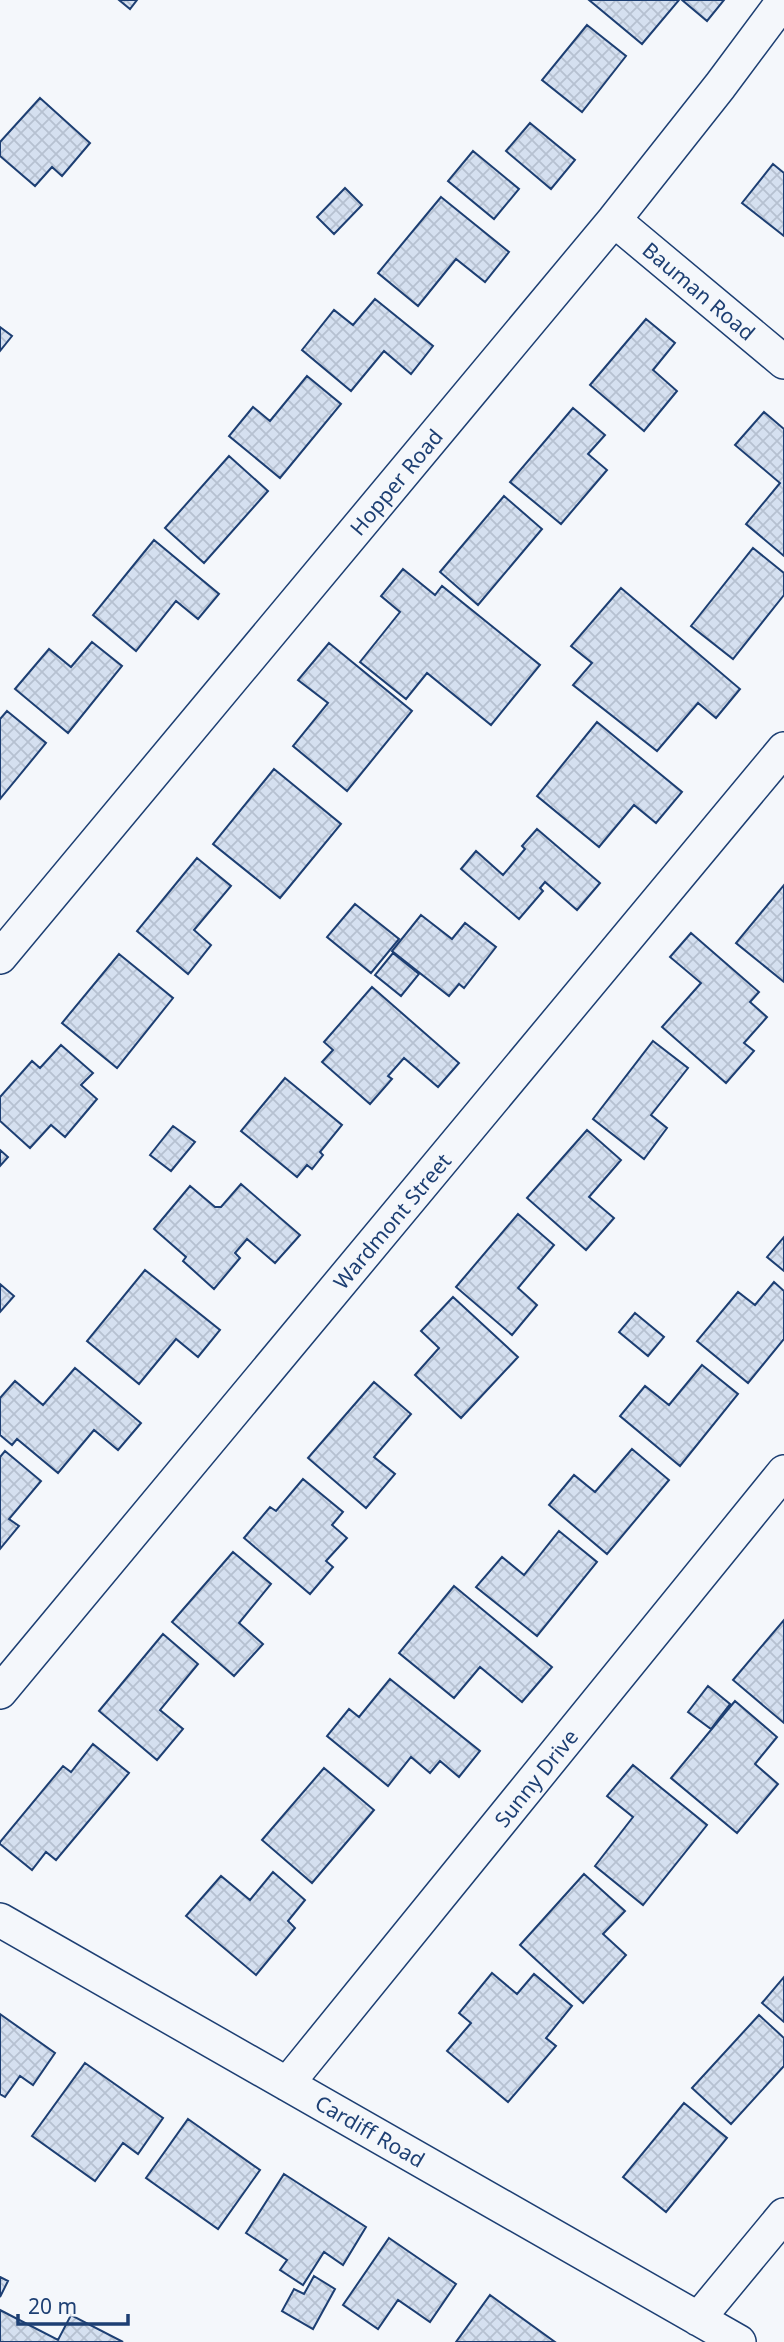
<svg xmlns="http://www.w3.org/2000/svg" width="784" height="2342" viewBox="0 0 784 2342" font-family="'Noto Sans',sans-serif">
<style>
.building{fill:url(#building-cross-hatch);stroke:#1d3f73;stroke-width:2}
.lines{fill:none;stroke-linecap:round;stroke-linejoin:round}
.street-casing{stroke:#1d3f73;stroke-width:36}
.street{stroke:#f4f7fb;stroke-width:33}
.labels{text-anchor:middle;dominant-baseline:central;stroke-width:5;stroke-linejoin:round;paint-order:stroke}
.street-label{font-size:21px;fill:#1d3f73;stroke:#f4f7fb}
</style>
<defs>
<pattern id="building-cross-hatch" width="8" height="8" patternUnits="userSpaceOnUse" patternTransform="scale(1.75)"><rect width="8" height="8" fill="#d5e0f0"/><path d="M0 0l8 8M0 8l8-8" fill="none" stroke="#b6c1d1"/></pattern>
</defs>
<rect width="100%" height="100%" fill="#f4f7fb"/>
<path class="building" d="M119,0H137L130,9Z
M589,0H679L642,44Z
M682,0H724L707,21Z
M587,25L626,56L582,112L542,80Z
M40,98L90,143L62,176L52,167L35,186L0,156V142Z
M530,123L575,160L551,189L506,151Z
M473,151L519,189L494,219L448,181Z
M773,164L784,173V236L742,203Z
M345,188L362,205L334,234L317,217Z
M441,197L509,252L485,282L456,259L418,306L378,273Z
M375,299L433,346L411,374L384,351L351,391L302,350L334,310L353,325Z
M646,319L675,343L653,370L677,391L644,431L590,385Z
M0,327L12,336L0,351Z
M307,376L341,404L280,478L229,436L253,407L270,421Z
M573,408L605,435L588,454L607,470L561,524L510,482Z
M764,412L784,429V556L746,524L780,483L735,445Z
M229,456L268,491L204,563L165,528Z
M504,496L542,529L478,605L440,572Z
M154,540L219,594L198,619L176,601L136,651L93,615Z
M753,548L784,573V595L733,659L691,626Z
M403,569L435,595L442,586L540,665L491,725L427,673L406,699L360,662L400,612L381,596Z
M621,588L740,689L716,718L698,703L657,751L573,685L592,663L571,646Z
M92,642L122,666L68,733L15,689L49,649L71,667Z
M329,643L412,711L347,791L293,746L328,703L298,680Z
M7,711L46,743L0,799V719Z
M597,722L682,792L656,823L634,805L599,847L537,796Z
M274,769L341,824L280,898L213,844Z
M537,829L600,883L577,910L545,882L540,888L543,891L519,919L461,869L476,851L503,875L525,849L522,846Z
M197,858L231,886L194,930L211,945L188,974L137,931Z
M784,885V982L736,943Z
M355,904L399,939L371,973L327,937Z
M421,915L452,939L465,923L496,947L464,988L459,984L449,996L392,951Z
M691,933L759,992L750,1002L767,1017L744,1043L754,1051L726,1083L662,1027L701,983L670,957Z
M393,953L419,974L401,996L375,975Z
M119,954L173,998L117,1068L62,1023Z
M372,987L459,1063L438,1087L404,1058L388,1076L392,1079L370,1104L322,1062L333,1050L324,1042Z
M653,1041L688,1068L651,1115L667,1128L644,1159L593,1119Z
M61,1045L93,1073L81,1085L97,1099L65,1137L51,1125L30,1148L0,1121V1097L32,1061L40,1068Z
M285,1078L342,1125L320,1152L323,1155L312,1169L307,1165L297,1177L241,1131Z
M173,1126L195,1142L171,1171L150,1155Z
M587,1130L621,1160L589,1197L614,1218L586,1250L527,1198Z
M0,1150L8,1157L0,1166Z
M241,1184L300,1235L275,1263L247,1239L235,1253L240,1258L214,1289L183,1261L186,1257L154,1229L190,1186L215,1207H221Z
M518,1214L554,1245L518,1288L537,1305L512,1335L456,1287Z
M784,1237V1271L767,1257Z
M145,1270L220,1330L198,1357L176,1339L139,1384L87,1341Z
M774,1282L784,1291V1339L748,1383L697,1341L738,1292L755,1305Z
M0,1284L14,1296L0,1312Z
M453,1297L518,1357L461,1418L415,1375L439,1348L421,1331Z
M635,1313L664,1337L648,1356L619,1332Z
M702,1365L738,1394L680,1466L620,1416L645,1386L669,1405Z
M75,1368L141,1423L118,1450L94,1430L58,1473L17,1439L12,1445L0,1435V1398L15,1381L43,1405Z
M374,1382L411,1414L374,1457L395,1474L366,1508L308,1458Z
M632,1449L669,1480L607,1554L549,1505L574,1475L595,1492Z
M5,1451L41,1481L9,1519L19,1526L0,1549V1457Z
M303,1479L343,1512L332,1525L347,1538L326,1561L333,1567L310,1594L244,1538L270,1507L276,1511Z
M559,1531L597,1562L537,1636L476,1587L502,1557L524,1575Z
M233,1552L271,1584L239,1623L263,1644L234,1676L172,1622Z
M454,1586L552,1667L522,1702L480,1667L454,1698L399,1653Z
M784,1620V1723L733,1680Z
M163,1634L198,1664L160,1710L183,1729L157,1760L99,1711Z
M390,1679L480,1751L459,1777L440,1761L430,1773L411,1757L388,1786L327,1736L349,1709L359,1717Z
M708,1686L730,1704L711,1729L688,1712Z
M735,1701L777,1737L755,1764L778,1784L737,1833L671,1778Z
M93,1744L129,1773L56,1860L46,1852L32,1870L0,1844V1842L63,1766L71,1772Z
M633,1765L707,1825L643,1905L595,1866L633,1817L607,1796Z
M324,1768L374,1810L312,1883L262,1840Z
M273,1872L305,1900L288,1921L295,1928L256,1975L186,1916L221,1876L250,1900Z
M584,1874L625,1911L603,1934L626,1955L583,2003L520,1945Z
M492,1973L517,1994L534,1974L572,2006L546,2038L556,2046L508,2102L447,2051L471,2023L459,2013Z
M784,1977V2022L762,2003Z
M0,2014L55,2053L33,2085L20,2076L5,2097L0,2094Z
M759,2015L784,2038V2066L731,2124L692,2088Z
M85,2063L163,2118L138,2154L123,2143L95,2181L32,2136Z
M684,2103L727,2138L666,2212L623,2177Z
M188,2119L260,2170L218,2229L146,2178Z
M284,2174L366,2227L343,2265L324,2252L303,2285L280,2270L287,2260L246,2233Z
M389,2238L456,2284L430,2322L398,2300L378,2329L343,2305Z
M314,2276L335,2289L313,2329L282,2311L294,2289L304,2294Z
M0,2277L8,2281L0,2297Z
M490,2295L555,2342H456Z
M0,2310L58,2340L71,2315L123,2342H0Z"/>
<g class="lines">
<defs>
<path id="street" d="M614,220L784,362
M0,957L614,220L720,86L784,0
M0,1692L784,749
M0,1920L739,2342
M287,2084L784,1472
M698,2319L784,2215"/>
</defs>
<use href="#street" class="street-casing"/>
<use href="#street" class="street"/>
</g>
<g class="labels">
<g class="street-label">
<text transform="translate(699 291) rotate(40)">Bauman Road</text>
<text transform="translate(396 482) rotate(-50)">Hopper Road</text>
<text transform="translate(392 1221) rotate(-50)">Wardmont Street</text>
<text transform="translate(536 1778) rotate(-51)">Sunny Drive</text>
<text transform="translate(370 2131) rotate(30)">Cardiff Road</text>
</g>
</g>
<path d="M18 2314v10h110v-10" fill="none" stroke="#1d3f73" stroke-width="3.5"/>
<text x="28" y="2314" font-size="21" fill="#1d3f73" stroke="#f4f7fb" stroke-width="5" paint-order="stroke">20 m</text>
</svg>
